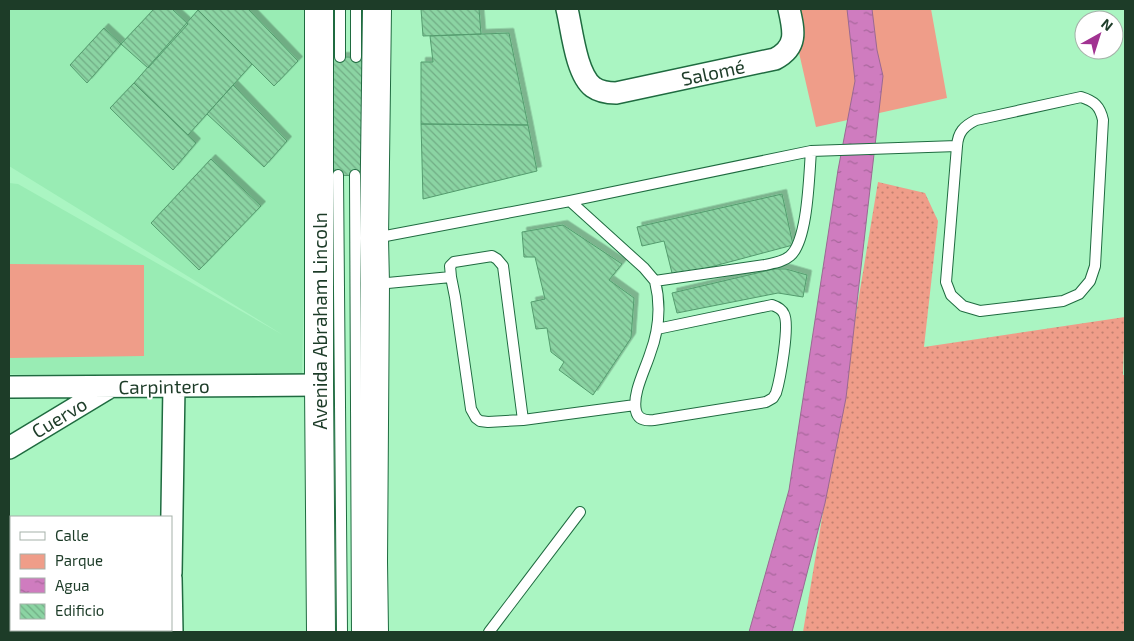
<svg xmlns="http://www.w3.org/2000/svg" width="1134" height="641" viewBox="0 0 1134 641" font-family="'Exo 2',sans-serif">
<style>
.built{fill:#99ecb4}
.grass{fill:url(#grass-dots)}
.green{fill:#ef9d89}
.water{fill:url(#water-ripples);stroke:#9a6992}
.building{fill:url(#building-back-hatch);stroke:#549c6e;filter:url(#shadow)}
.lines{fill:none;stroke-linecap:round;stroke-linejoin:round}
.service-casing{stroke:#1f6b40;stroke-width:12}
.minor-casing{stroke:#1f6b40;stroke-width:24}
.secondary-casing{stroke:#1f6b40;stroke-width:30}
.service{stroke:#fff;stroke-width:10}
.minor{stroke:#fff;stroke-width:21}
.secondary{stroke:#fff;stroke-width:28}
.labels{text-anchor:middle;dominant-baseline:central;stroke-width:4;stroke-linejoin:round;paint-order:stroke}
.street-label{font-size:19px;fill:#1d3c28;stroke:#fff}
</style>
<defs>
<pattern id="grass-dots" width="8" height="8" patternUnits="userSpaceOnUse" patternTransform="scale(1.25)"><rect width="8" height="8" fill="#ef9d89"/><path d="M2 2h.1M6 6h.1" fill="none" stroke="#c18170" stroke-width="1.8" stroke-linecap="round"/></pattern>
<pattern id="water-ripples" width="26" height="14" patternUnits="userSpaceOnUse" patternTransform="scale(1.25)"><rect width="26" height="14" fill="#cf7cbf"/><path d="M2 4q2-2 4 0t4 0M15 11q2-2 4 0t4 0" fill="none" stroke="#a7679b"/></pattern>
<pattern id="building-back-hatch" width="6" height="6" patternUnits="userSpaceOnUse" patternTransform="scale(1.25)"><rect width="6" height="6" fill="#8bd4a3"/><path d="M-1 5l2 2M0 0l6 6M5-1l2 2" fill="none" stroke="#71ad85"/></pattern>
<filter id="shadow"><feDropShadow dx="4.5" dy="-4.5" stdDeviation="0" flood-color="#0004"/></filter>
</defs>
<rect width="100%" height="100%" fill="#aaf5c2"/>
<path class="built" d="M9,9H310L302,375L9,374V183L18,184L283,335L9,166Z"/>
<path class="grass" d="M878,182L925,193L938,221L924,347L1125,317L1123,375H1125V632H803Z"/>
<path class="green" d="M789,9H931L947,98L816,127Z
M9,264L144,265V356L9,358Z"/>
<path class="water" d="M847,9H872L877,50L883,76L846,398L825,503L792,632H749L789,490L838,170L855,81Z"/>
<path class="building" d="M154,9H172L188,24L148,68L121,44Z
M200,9H248L298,61L274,86L198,10Z
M421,9H479L481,34L423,36Z
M198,10L252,64L188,135L134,83Z
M104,28L121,44L87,83L70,65Z
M509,33L528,125L421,124V62H433L430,36Z
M333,57H364L363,176L332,175Z
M134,83L196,143L173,170L110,108Z
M233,85L287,141L264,167L207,114Z
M421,124L528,125L537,171L423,199Z
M211,159L261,206L199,270L151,223Z
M782,194L793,245L673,277L664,241L642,246L637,227Z
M563,225L622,264L609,280L634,298L631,338L593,395L559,370L564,362L551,352L547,328L536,329L531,302L545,299L535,257H524L522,232Z
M774,269H786L807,275L803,297L778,293L677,313L672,293Z"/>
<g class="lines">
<defs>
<path id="service" d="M356,9V57
M340,57V9
M1081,97C1094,101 1100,106 1103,120L1095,266L1090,281L1079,294L1063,301L980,311L963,306L951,295L946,282L957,146C958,132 964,126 976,120Z
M338,175L342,632
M355,175L357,632
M570,201L644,268L655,281L765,265C774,263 783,262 790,256C808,241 809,175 811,151
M375,238L570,201L811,151L957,146
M655,281C661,305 659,330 650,354C645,370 632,394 636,411C638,420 646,421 654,420L766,402L773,398L776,393C780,380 790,325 784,314C782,309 778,307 772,305L657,329
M377,284L451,277
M523,420L503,266L497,259L492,256L454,262L450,266L451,277L455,297L471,409L476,418L480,421L488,422L523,420L635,405
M489,632L580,512"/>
<path id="minor" d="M567,9C572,30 576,74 593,87C600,92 608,93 616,93L775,59C798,47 794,31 789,9
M9,387L319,385
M9,448L110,387
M171,573L174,386
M171,578L172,632
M9,606L11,605"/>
<path id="secondary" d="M319,9V385L321,632
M374,632L373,562L375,284L374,238L377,9"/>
</defs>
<use href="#service" class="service-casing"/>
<use href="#minor" class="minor-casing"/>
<use href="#secondary" class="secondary-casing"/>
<use href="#service" class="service"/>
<use href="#minor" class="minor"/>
<use href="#secondary" class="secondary"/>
</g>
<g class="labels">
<g class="street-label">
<text transform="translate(713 72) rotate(-12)">Salomé</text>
<text transform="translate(319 321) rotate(-90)">Avenida Abraham Lincoln</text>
<text transform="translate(164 386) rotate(-1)">Carpintero</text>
<text transform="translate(59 417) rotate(-31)">Cuervo</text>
</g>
</g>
<rect width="1134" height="641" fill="none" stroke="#1d3c28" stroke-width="20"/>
<rect x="10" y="516" width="162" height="115" fill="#ffffff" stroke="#a5b1a9"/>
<rect x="20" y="532" width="25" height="8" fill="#ffffff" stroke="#a5b1a9"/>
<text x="55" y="541" font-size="15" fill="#1d3c28">Calle</text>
<rect x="20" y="554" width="25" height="15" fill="#ef9d89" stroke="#a5b1a9"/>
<text x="55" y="566" font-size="15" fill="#1d3c28">Parque</text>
<rect x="20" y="578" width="25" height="15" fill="url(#water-ripples)" stroke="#a5b1a9"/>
<text x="55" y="591" font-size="15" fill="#1d3c28">Agua</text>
<rect x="20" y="604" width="25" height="15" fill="url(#building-back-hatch)" stroke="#a5b1a9"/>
<text x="55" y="616" font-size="15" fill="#1d3c28">Edificio</text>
<g transform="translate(1099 35) rotate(39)"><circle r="24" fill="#ffffff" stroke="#a5b1a9"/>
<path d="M0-4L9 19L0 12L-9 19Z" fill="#a13391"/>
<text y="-8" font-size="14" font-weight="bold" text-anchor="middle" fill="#1d3c28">N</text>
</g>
</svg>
